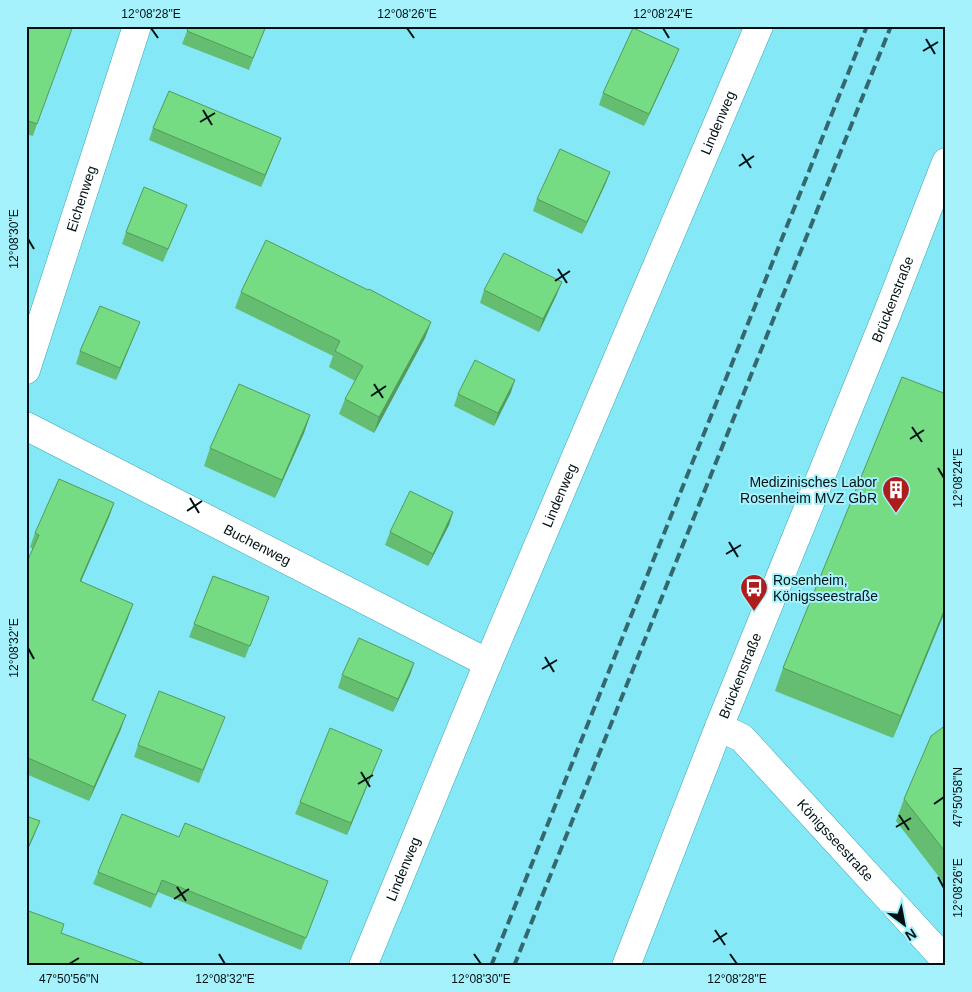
<svg xmlns="http://www.w3.org/2000/svg" width="972" height="992" viewBox="0 0 972 992" font-family="Helvetica,sans-serif">
<style>
.lines{fill:none;stroke-linecap:round;stroke-linejoin:round}
.minor-casing{stroke:#3da5b3;stroke-width:29}
.minor{stroke:#fff;stroke-width:28}
.rail{stroke:#35676f;stroke-width:4;stroke-dasharray:10 5;stroke-linecap:butt}
.wall{fill:#65bd72}
.shaded-wall{fill:#539a5c}
.building{fill:#76dc84;stroke:#539a5c}
.ticks{fill:none;stroke:#001114;stroke-width:2}
.labels{text-anchor:middle;dominant-baseline:central;stroke-width:4;stroke-linejoin:round;paint-order:stroke}
.street-label{font-size:14px;fill:#001114;stroke:#a5f2fd}
.poi-label{font-size:14px;fill:#001114;stroke:#a5f2fd;text-anchor:end}
.neatline{fill:none;stroke:#001114;stroke-width:2}
.ticks-label{font-size:12px;text-anchor:middle;fill:#001114}
</style>
<rect width="100%" height="100%" fill="#84e8f6"/>
<g class="lines">
<defs>
<g id="minor">
<path id="s1" d="M26,370L137,26"/>
<path id="s2" d="M26,426L488,663"/>
<path id="s3" d="M719,727L742,738L946,961"/>
<path id="s4" d="M363,966L488,663L759,26"/>
<path id="s5" d="M626,966L719,727L887,314L946,162"/>
</g>
</defs>
<use href="#minor" class="minor-casing"/>
<use href="#minor" class="minor"/>
<path class="rail" d="M491,966L867,26
M514,966L891,26"/>
</g>
<path class="wall" d="M26,26L37,124L33,136L26,134Z
M189,26H266L249,70L182,44Z
M679,49L674,61L644,126L599,105L603,93Z
M153,128L281,138L261,187L149,140Z
M610,172L605,185L582,234L533,211L537,199Z
M187,205L163,262L122,244L126,232Z
M484,290L557,294L539,332L480,303Z
M241,292L431,322L425,338L374,433L339,414L345,399L355,381L329,367L333,356L235,308Z
M140,322L116,380L76,364L80,351Z
M511,392L494,426L454,406L458,394Z
M946,394V609L893,738L775,691L783,668Z
M310,415L304,433L275,498L204,466L210,448Z
M114,503L109,517L81,581L128,618L93,701L121,729L89,801L26,774V564L33,549L30,547L35,533Z
M453,512L449,525L428,566L385,545L390,532Z
M213,576L269,597L245,658L189,637Z
M414,663L410,675L393,712L338,688L342,675Z
M946,725V886L896,821L904,799Z
M220,729L199,783L134,757L138,745Z
M377,762L347,835L295,814L300,802Z
M179,837L324,893L301,950L158,892L151,908L93,884L98,872Z"/>
<path class="shaded-wall" d="M679,49L674,61L644,126L649,114Z
M281,138L276,150L261,187L265,175Z
M610,172L605,185L582,234L587,222Z
M562,282L557,294L539,332L543,319Z
M140,322L135,334L116,380L120,368Z
M431,322L425,338L374,433L379,417Z
M515,380L511,392L494,426L498,413Z
M310,415L304,433L275,498L282,480Z
M114,503L109,517L75,595L80,581Z
M453,512L449,525L428,566L433,554Z
M133,604L128,618L87,714L92,700Z
M946,606V609L893,738L901,716Z
M414,663L410,675L393,712L398,699Z
M126,715L121,729L89,801L94,787Z
M382,750L377,762L347,835L351,823Z
M40,821L34,836L26,854V852Z"/>
<path class="building" d="M26,26H73L37,124L26,120Z
M189,26H266L253,58L187,31Z
M633,28L679,49L649,114L603,93Z
M169,91L281,138L265,175L153,128Z
M560,149L610,172L587,222L537,199Z
M144,187L187,205L168,249L126,232Z
M266,240L368,290L369,289L431,322L379,417L345,399L363,366L335,351L340,341L241,292Z
M504,253L562,282L543,319L484,290Z
M100,306L140,322L120,368L80,351Z
M475,360L515,380L498,413L458,394Z
M902,377L946,394V606L901,716L783,668Z
M239,384L310,415L282,480L210,448Z
M59,479L114,503L80,581L133,604L92,700L126,715L94,787L26,757V564L39,535L35,533Z
M410,491L453,512L433,554L390,532Z
M213,576L269,597L250,646L194,624Z
M359,638L414,663L398,699L342,675Z
M159,691L225,717L203,770L138,745Z
M946,725V853L904,799L931,736Z
M330,728L382,750L351,823L300,802Z
M122,814L179,837L185,823L328,881L306,938L162,880L156,895L98,872Z
M26,816L40,821L26,852Z
M26,910L64,924L61,933L151,966H26Z"/>
<path class="ticks" d="M151,28L158,38M407,28L414,38M663,28L669,38M926,39L935,54M923,51L938,42M203,110L212,125M200,122L215,113M742,154L751,168M739,166L754,156M28,239L34,249M558,269L567,283M555,281L570,271M374,384L383,398M371,396L386,386M912,427L922,442M910,439L924,430M938,468L944,478M190,498L199,513M187,511L202,501M729,542L738,557M726,554L741,545M28,648L34,659M545,657L554,672M542,669L557,660M361,772L370,787M358,784L373,775M934,804L944,797M899,815L909,830M896,827L911,818M938,877L944,888M177,887L186,901M174,899L189,889M715,930L725,945M713,942L727,933M219,954L225,964M474,954L481,964M730,954L737,964M69,964L79,958"/>
<defs>
<symbol id="building-pin" viewBox="-11 -11 22 30"><path d="M0 17L-7.5 6A9.5 9.5 0 1 1 7.5 6Z" fill="#ae1d1d" stroke="#a5f2fd"/><path d="M-4-6H4V6H1V3H-1V6H-4ZM-2.5-4.3h1.7v1.8h-1.7ZM.8-4.3h1.7v1.8H.8ZM-2.5-1h1.7V.8h-1.7ZM.8-1h1.7V.8H.8Z" fill="#fff"/></symbol>
<symbol id="bus-pin" viewBox="-11 -11 22 30"><path d="M0 17L-7.5 6A9.5 9.5 0 1 1 7.5 6Z" fill="#ae1d1d" stroke="#a5f2fd"/><path d="M-5-6H5V4H4V6H2V4H-2V6H-4V4H-5ZM-3.5-4V0h7V-4ZM-3.5 1.2v1.5H-2V1.2ZM2 1.2v1.5H3.5V1.2Z" fill="#fff"/></symbol>
</defs>
<g fill-rule="evenodd">
<use href="#building-pin" x="880" y="474" width="32" height="43"/>
<use href="#bus-pin" x="738" y="572" width="32" height="43"/>
</g>
<g class="labels">
<g class="street-label">
<text stroke="none"><textPath href="#s4" startOffset="915">Lindenweg</textPath></text>
<text stroke="none"><textPath href="#s1" startOffset="180">Eichenweg</textPath></text>
<text stroke="none"><textPath href="#s5" startOffset="718">Brückenstraße</textPath></text>
<text stroke="none"><textPath href="#s4" startOffset="510">Lindenweg</textPath></text>
<text stroke="none"><textPath href="#s2" startOffset="260">Buchenweg</textPath></text>
<text stroke="none"><textPath href="#s5" startOffset="312">Brückenstraße</textPath></text>
<text stroke="none"><textPath href="#s3" startOffset="164">Königsseestraße</textPath></text>
<text stroke="none"><textPath href="#s4" startOffset="105">Lindenweg</textPath></text>
</g>
<g class="poi-label">
<text x="877" y="482">Medizinisches Labor<tspan x="877" dy="16">Rosenheim MVZ GbR</tspan></text>
<text x="773" y="580" text-anchor="start">Rosenheim,<tspan x="773" dy="16">Königsseestraße</tspan></text>
</g>
</g>
<rect width="972" height="992" fill="none" stroke="#a5f2fd" stroke-width="55"/>
<g transform="translate(904 924) rotate(148)" stroke="#a5f2fd" stroke-width="4" paint-order="stroke">
<path d="M0-4L9 19L0 12L-9 19Z" fill="#001114"/>
<text y="-8" font-size="14" font-weight="bold" text-anchor="middle" fill="#001114">N</text>
</g>
<rect x="28" y="28" width="916" height="936" class="neatline"/>
<g class="ticks-label">
<text x="151" y="18">12°08'28"E</text>
<text x="407" y="18">12°08'26"E</text>
<text x="663" y="18">12°08'24"E</text>
<text transform="translate(14 239) rotate(-90)" y="4">12°08'30"E</text>
<text transform="translate(958 478) rotate(-90)" y="4">12°08'24"E</text>
<text transform="translate(14 648) rotate(-90)" y="4">12°08'32"E</text>
<text transform="translate(958 797) rotate(-90)" y="4">47°50'58"N</text>
<text transform="translate(958 888) rotate(-90)" y="4">12°08'26"E</text>
<text x="69" y="983">47°50'56"N</text>
<text x="225" y="983">12°08'32"E</text>
<text x="481" y="983">12°08'30"E</text>
<text x="737" y="983">12°08'28"E</text>
</g>
</svg>
